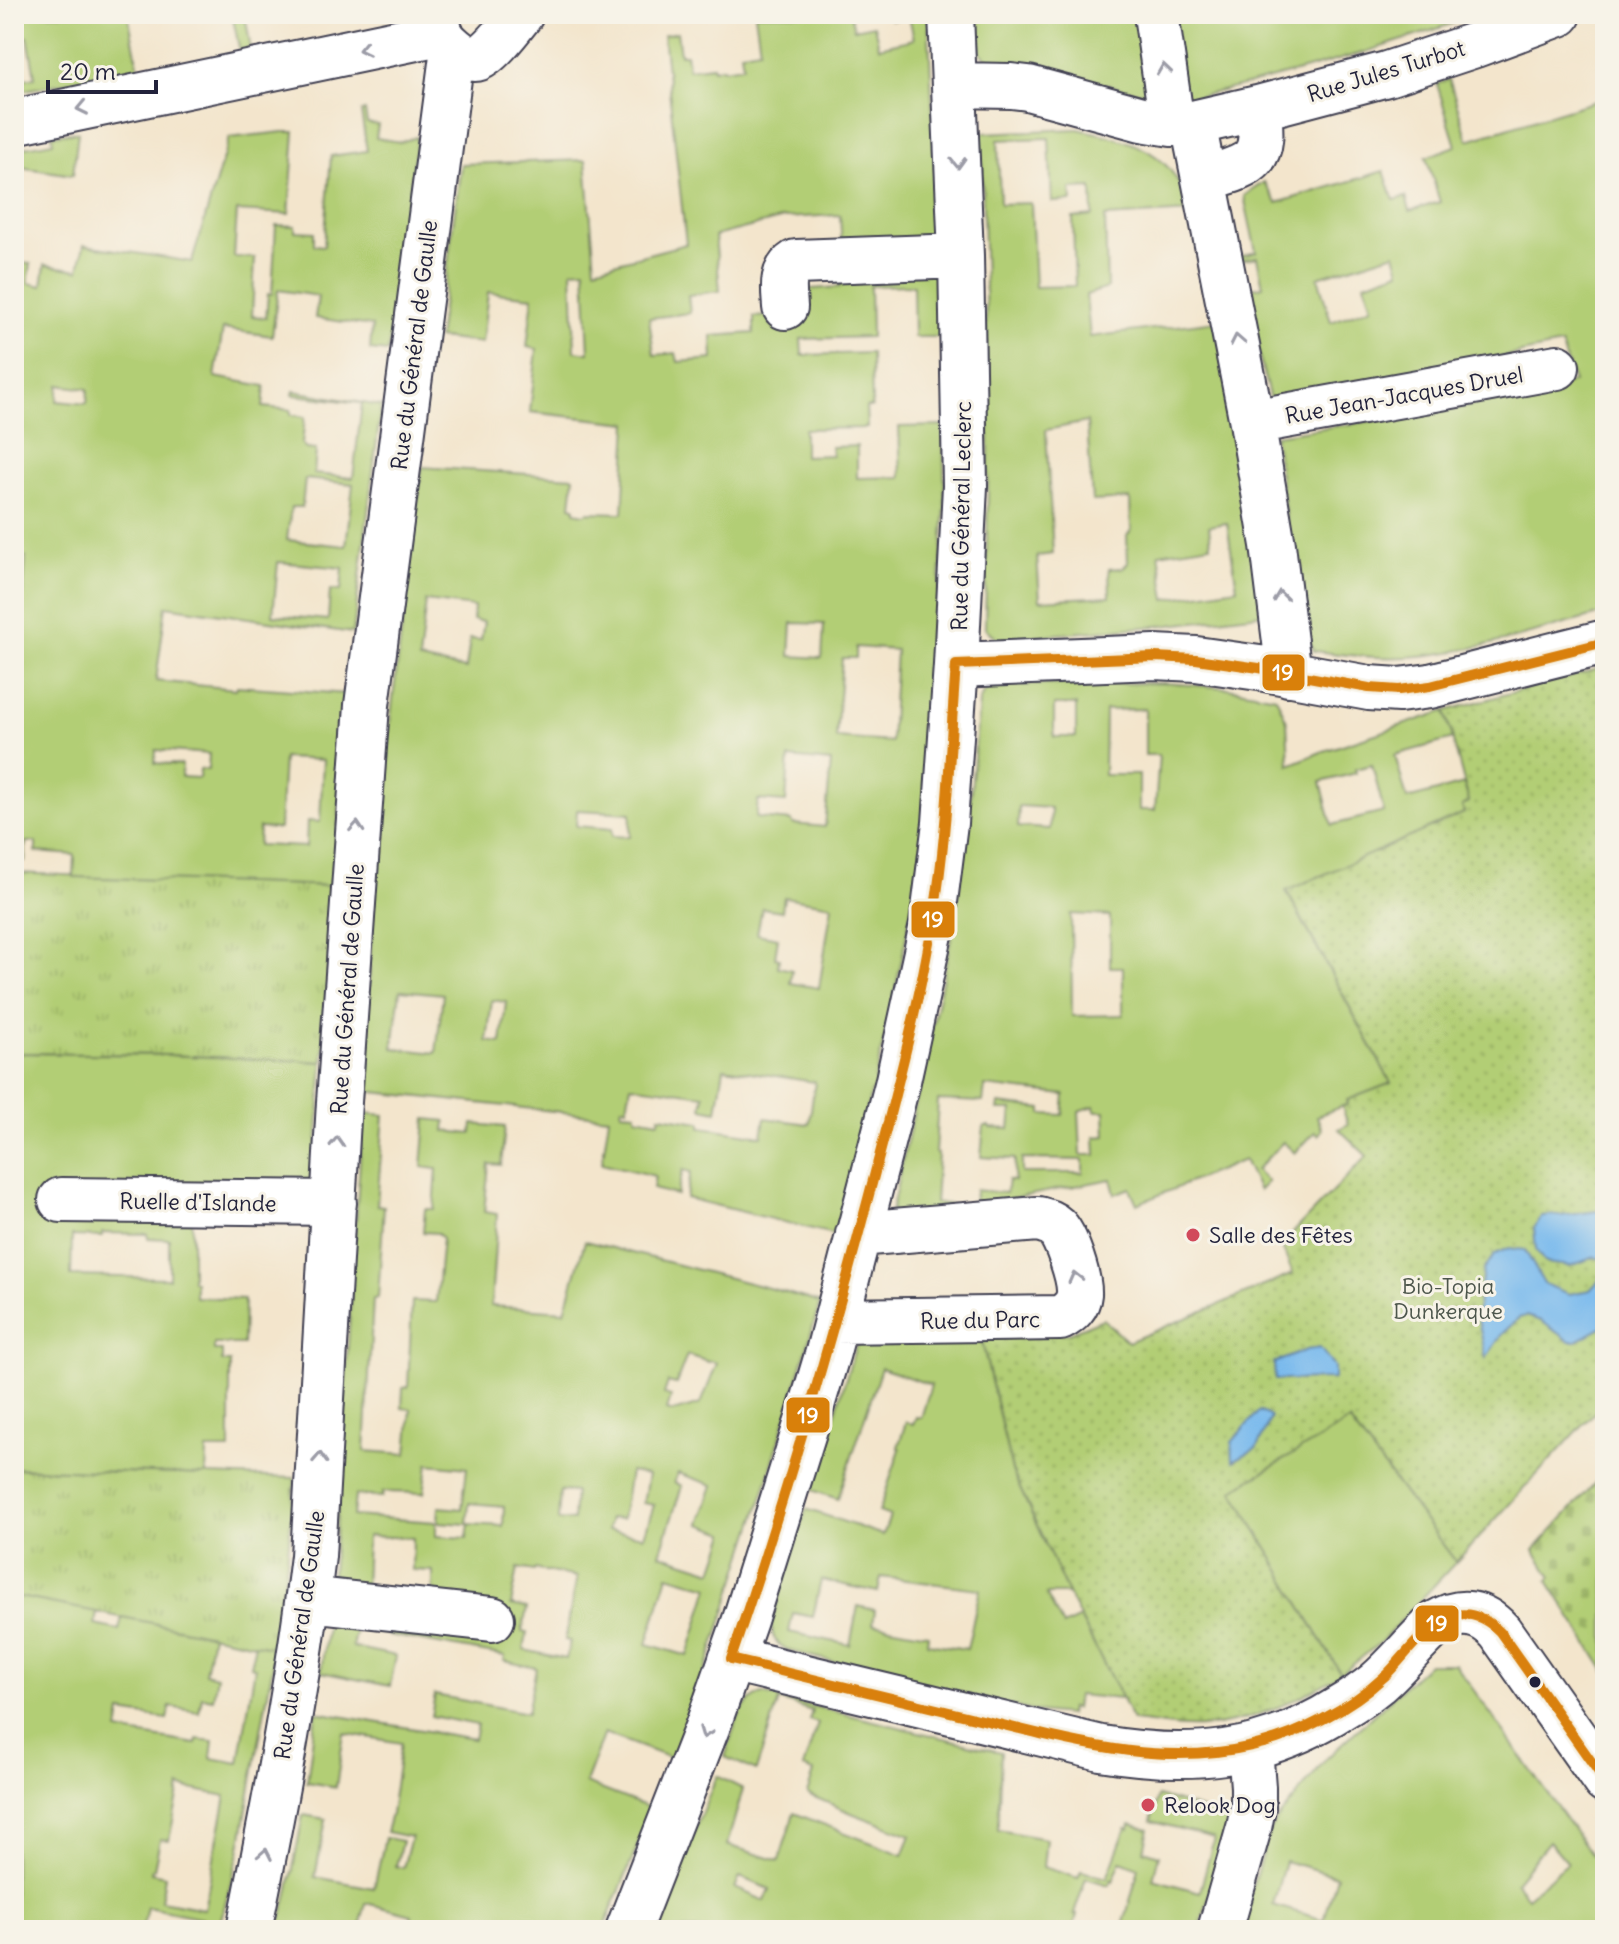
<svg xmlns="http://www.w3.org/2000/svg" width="1619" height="1944" viewBox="0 0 1619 1944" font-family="Delius,sans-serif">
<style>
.grass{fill:url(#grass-tufts);stroke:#6a7858;stroke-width:2}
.cemetery{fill:url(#cemetery-stones);stroke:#6a7858;stroke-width:2}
.park{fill:url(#park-dots);stroke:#6a7858;stroke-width:2}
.garden{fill:#b2ce74;stroke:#6a7858;stroke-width:2;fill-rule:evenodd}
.water{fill:#78b9ed;stroke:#4d6e94;stroke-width:2}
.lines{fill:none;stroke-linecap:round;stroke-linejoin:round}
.minor-casing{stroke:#413f51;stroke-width:48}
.minor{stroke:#fff;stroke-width:44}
.bus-1-casing{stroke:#f7f3e8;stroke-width:16}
.bus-1{stroke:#d9800a;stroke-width:10}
.oneway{stroke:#9c9ca7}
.poi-dot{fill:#d1495b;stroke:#f7f3e8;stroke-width:3}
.bus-dot{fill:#22223b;stroke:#f7f3e8;stroke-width:3}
.labels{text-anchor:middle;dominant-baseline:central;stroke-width:6;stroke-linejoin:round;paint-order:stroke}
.street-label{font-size:22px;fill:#22223b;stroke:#f7f3e8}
.poi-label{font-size:22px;fill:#22223b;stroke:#f7f3e8;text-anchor:start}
.park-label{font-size:22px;fill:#4d564c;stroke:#f7f3e8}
.line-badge{stroke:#f7f3e8;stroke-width:3}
.badge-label{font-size:22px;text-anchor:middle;font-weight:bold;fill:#fff}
</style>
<defs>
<pattern id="grass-tufts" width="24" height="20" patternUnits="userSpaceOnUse" patternTransform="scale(2)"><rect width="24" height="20" fill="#b2ce74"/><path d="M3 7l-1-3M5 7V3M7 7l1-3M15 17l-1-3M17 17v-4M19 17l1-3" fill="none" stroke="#99b165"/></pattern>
<pattern id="cemetery-stones" width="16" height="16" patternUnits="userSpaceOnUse" patternTransform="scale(2)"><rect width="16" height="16" fill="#b2ce74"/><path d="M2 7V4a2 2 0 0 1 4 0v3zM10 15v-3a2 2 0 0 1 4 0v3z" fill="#99b165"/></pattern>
<pattern id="park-dots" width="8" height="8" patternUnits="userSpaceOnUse" patternTransform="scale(2)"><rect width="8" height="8" fill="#b2ce74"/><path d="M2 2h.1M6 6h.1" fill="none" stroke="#99b165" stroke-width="1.8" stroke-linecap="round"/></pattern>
</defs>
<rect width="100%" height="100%" fill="#f7f3e8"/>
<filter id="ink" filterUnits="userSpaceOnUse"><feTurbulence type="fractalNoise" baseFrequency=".0125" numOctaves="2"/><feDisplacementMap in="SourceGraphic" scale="16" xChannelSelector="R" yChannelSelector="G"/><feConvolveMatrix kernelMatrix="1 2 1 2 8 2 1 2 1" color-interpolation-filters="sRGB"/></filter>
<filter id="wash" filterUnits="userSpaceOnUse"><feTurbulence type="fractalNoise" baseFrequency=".006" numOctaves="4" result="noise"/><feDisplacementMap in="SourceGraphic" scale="32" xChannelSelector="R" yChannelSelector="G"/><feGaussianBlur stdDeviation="1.8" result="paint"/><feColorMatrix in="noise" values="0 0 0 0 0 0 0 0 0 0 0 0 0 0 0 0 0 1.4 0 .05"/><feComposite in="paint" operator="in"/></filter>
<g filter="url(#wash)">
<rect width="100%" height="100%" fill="#f3e5cc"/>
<path class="grass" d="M14,873L334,886L323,1062L165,1055L14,1053Z
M14,1468L295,1478L287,1561L275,1648L14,1596Z"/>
<path class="cemetery" d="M1605,1472V1671L1548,1581L1552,1577L1534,1550Z"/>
<path class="park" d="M1605,667V1401L1456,1562L1350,1422L1233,1490L1341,1674C1297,1701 1253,1722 1202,1727C1180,1729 1155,1723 1133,1721L1068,1594L1012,1471L981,1338L1069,1333L1103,1319L1128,1342L1293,1274L1281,1245L1367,1156L1339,1129L1348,1124L1342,1107L1348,1104L1347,1100L1391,1083L1286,890L1464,813L1462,806L1469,801L1445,711Z"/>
<path class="garden" d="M14,14H128L139,70L14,92V81L35,77L28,37L14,39Z
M232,14H245L251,50L240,52Z
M755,14H850L854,29L874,25L879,47L914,39L909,16L892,20L891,14H928L939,248L842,251L840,215L784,218L715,236L720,291L688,295L690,313L649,318L654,355L676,353L678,362L713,359L712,336L754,333V317L800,314L799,290L840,287L841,268L940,265L942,337H914L913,285L870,286L871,337L801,339L802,355L871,353L872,407H866L867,428L804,429V456L832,455L831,447L857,446V478L901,477L899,427L943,426L945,507L922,851L902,959L875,1079L877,1080L875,1091H871L837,1235L686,1198L691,1172L683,1170L677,1195L653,1189L655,1176L602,1163L609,1117L364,1091L372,922L380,803L422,467L574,477L571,506L575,507V512L585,514L588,512L623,513L628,423L530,412L537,349L527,347L533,297L488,292L482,343L438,338L461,164L586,160L595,268L686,244L663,35L677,32L680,54H686L688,69L713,66V69L723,67V69L743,66L741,52L760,49ZM585,269L589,353L575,351L572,270ZM426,601L474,607L473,620L484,622L481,640L470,639L466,669L419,660ZM792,623L824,624L822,658L790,656ZM856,647L896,650L891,742L836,738L842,658H856ZM789,758L831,762L825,827L793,824L792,821L756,818L758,800L786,802ZM577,810L631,813L630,837L612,836V829L576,826ZM784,897L832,905L819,988L790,983L792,970L778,967L779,958L775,957L778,938L757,934L762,908L782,911ZM400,990L443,994L436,1053L393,1048ZM492,1000L506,1002L501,1043L487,1041ZM724,1068L815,1082L809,1124L765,1118L762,1136L701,1127V1122L660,1116L659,1121L636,1117V1113L621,1112L622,1106L627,1107L631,1085L704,1095L702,1108L717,1111Z
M979,14H1147L1158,97L1024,65L990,62L980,52Z
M1167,14H1480C1383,49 1285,77 1184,100Z
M1449,79L1468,140L1605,98V613C1546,629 1479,651 1419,656C1384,660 1349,655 1314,651L1301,625L1274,435L1455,409L1574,382L1561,345L1271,404L1243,290L1263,286L1257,257L1237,261L1238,257L1256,252L1244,196L1264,182L1277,203L1384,171L1394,200L1406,197L1410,211L1440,202L1426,157L1456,146L1437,84ZM1395,253L1400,271L1365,283L1372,307L1331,322L1318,277Z
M365,111L367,123L378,125L376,138L400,142L417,137L388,352L370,350L372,326L315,318L318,296L278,290L272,336L223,329L215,377L265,386L263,407L291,410V415L305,417L302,444L306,449L316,450L314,474L353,478L362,403L293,395L294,391L381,406L353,633L166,606L156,681L236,689L237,686L347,694L334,886L74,877L75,855L36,852V842H26L25,862H14V593L23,594L26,557L14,555V528L17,499L14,498V275L16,263L31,264L28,283L42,286L45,265L79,270L84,245L192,262L229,138L283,132H295L289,214L237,211L234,257L255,258L252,316L266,318L268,294H272L276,225L295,226V231L314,232V245L324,246L331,156L367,151L361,112ZM59,385L88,389L87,404L57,401ZM305,479L353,484L346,546L287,540L291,507H302ZM278,562L343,568L341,591L330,590L328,620L273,615ZM156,750L209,754L208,770L200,769L199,778L181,777L182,765L155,763ZM283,758L323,760L320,822L307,821L306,847L258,845L259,828L279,829Z
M1078,129C1133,141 1175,150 1190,212L1105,217L1107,288L1086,295L1090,337L1216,321L1267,613L1170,625L997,639L985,628L989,441L981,133ZM1049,138L1052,202L1072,201L1071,189L1092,188L1093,216L1073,218L1075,286L1035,287L1031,203L1000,204L998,140ZM1087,422L1092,501L1130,499L1131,530L1127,536L1128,562L1123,568L1109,569L1110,596L1040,600L1037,556L1053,554L1046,430ZM1227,523L1237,588L1166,599L1159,553L1211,545L1209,526Z
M78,132L73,175L19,167L17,182H14V149L53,142L52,135Z
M1166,683L1228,688L1276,697L1287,721L1289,765L1321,752L1445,711L1453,739L1395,755L1407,799L1464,784L1469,802L1462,806L1464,813L1286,891L1391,1083L1347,1100L1348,1104L1317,1116L1322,1130L1318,1135L1315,1132L1295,1153L1283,1142L1256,1170L1268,1182L1259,1191L1244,1160L1137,1204L1130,1188L1115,1194L1111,1179L974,1206L975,1190L1006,1193L1008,1180L1014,1181L1015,1159L981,1157L984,1126H990V1128L1010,1129L1012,1110H998L999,1104L1042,1109V1114L1063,1115L1065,1095L985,1086L983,1102L938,1100L935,1153L938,1154L935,1203L969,1206L890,1216L921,1080L955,920L968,824L979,703C982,692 986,687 997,685ZM1054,705H1076V737H1054ZM1145,709V755H1159L1155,810H1139V775H1104L1105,710ZM1372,765L1384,812L1332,825L1321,782L1356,773L1355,769ZM1019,806L1051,808L1050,829L1018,827ZM1071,914L1110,916V967H1123V1015L1072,1016ZM1094,1106L1095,1111H1105L1106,1136L1095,1137L1096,1155H1081L1079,1111ZM1022,1159L1083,1160V1173H1022Z
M14,1053L165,1055L323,1062L314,1187L192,1218V1281L195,1282V1297L244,1299L243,1344H214V1351H222V1362H230V1450H207L206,1475L14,1468ZM102,1233L147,1234L148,1238L169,1239V1278L71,1276L72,1236L102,1237Z
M363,1113L384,1115L377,1205L384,1206L378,1298L373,1299L365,1451L407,1454L411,1409L402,1408L403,1388L408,1387L412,1301L436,1302L442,1238L437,1233L423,1232L425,1209H434L437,1169L422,1167L426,1119L446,1121L445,1131L472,1134L473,1124L505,1127L501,1165L489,1164L484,1212L497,1214L491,1306L565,1311L585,1241L784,1292L820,1303L764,1492L694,1707L673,1759L604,1733L585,1783L653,1809L603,1930H408L412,1915L366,1903L359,1930H279L291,1880L303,1815L326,1819L315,1877L374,1888L385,1838L402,1841L396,1866L403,1868L411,1837L386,1832L391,1814L401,1743L344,1733L336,1787L307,1782L316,1712L474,1739L477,1725L431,1716L435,1695L527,1713L536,1668L504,1661L505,1656L356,1629L352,1647L396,1656L390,1686L321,1672L328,1617L337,1515ZM687,1355L709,1362L710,1361L717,1363L701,1404L673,1412L667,1410L671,1397L664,1394L668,1382L676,1384ZM428,1464L467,1468L462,1509L439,1507L438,1522L467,1524L469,1503L504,1506L503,1526L469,1524L467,1538L436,1536V1522L353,1516L355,1495L382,1497L383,1492L424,1493ZM630,1472L648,1475L643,1503L654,1505L644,1536L607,1530L610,1518L622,1519ZM678,1473L713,1485L700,1524L726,1533L713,1571L660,1554L682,1486L674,1482ZM560,1491L575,1492L573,1521L558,1520ZM367,1536L413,1538L412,1570L433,1571V1593L365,1589ZM518,1568L534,1571L535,1569L577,1577L565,1640L570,1641L566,1659L524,1650L527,1633L522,1632L527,1608L511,1605ZM668,1575L709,1587L688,1656L647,1644Z
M981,1338L1012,1471L1068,1594H1046L1063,1626L1080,1618L1122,1699L1077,1695L1075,1709L1070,1708L1069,1715L1036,1712L790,1651C776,1645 769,1635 772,1620L806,1509L883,1535L890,1516L879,1512L900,1449L898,1447L906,1422L913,1424L916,1417L921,1418L931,1385L881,1368L838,1499L812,1490L856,1345L861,1340ZM881,1577L980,1589L967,1649L927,1643L928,1634L873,1624L875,1610L858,1606L850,1645L789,1632L793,1613L813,1617L821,1580L878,1592Z
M1349,1421L1456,1562L1382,1641L1341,1674L1233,1490Z
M14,1596L97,1612L95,1625L119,1630L122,1617L212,1635L205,1673L217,1676L213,1699L202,1697L199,1712L170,1707L167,1719L121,1712L118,1731L196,1744L197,1739L213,1741L211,1758L239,1763L255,1667L250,1666L255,1644L276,1648L239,1853L218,1930H201L203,1918L147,1907L142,1930H14ZM180,1787L226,1796L204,1909L161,1901L165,1876L151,1873L152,1869H154L160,1839L169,1840Z
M1428,1664H1455L1605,1874V1930H1239L1270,1829L1326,1759ZM1549,1841L1568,1863L1527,1897L1515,1882ZM1285,1861L1337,1876L1324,1920L1273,1905Z
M763,1694L1001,1752L998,1830L1046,1839L1043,1867L1078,1878L1081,1871L1107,1878L1126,1828L1129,1829L1130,1824L1149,1829L1144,1850L1159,1855L1153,1879L1200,1892L1214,1838L1151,1821L1158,1796L1227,1817L1228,1832L1199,1930H1122L1139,1868L1121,1861L1113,1881L1111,1880L1109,1885L1086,1878L1074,1914L1077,1915L1072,1930H653L717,1776L743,1789L727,1845L779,1861L794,1813L903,1855L911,1835L854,1814L807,1794L814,1772L803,1768L818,1723L809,1720L812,1711L779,1700L756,1771L725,1757C733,1734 737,1701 763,1694ZM740,1877L770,1889L765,1901L735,1888Z"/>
<path class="water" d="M1605,1210V1260L1595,1257L1570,1266L1545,1263L1536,1250L1534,1228L1542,1216L1551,1215L1560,1216Z
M1509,1248L1525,1250L1544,1284L1569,1294L1590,1290L1605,1274V1326L1577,1341H1569L1541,1321L1526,1316L1519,1318L1502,1334L1486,1358L1477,1315L1483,1270L1495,1254Z
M1320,1348L1334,1367V1379L1275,1380L1274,1363L1306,1350Z
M1259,1411L1271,1417L1257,1448L1233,1461L1232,1442Z"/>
</g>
<g filter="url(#ink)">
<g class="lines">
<defs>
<path id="minor" d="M1156,14L1172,124
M439,27C441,38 448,44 458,52C462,56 469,59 475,59C487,59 513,24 521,14
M955,85L1011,86L1028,88L1142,119L1172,124L1193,123L1258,108L1387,74L1475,45L1559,14
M14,122L440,33
M1193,123L1252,422L1273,545L1289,674
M1204,179C1252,165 1267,163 1258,108
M785,307C784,290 780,272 796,262L961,256
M1252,422L1557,367
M956,665L1155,657L1196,659L1259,668L1369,688L1399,690L1430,686L1605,642
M61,1200L334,1203
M836,1321L1060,1318C1070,1313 1078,1305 1079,1294C1080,1279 1066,1236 1056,1227C1051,1222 1045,1221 1038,1219L858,1234
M308,1599L492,1619
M731,1659L1101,1748C1190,1763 1264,1757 1342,1707C1354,1700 1366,1692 1377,1683C1399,1664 1416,1641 1438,1622C1461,1608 1482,1612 1500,1632L1605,1781
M249,1930C274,1806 298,1682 313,1556L339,1102L367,705L453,48
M628,1930L708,1725L745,1620L807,1422L828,1352L897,1085L932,925L945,823L956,665L965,486L961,256L951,14
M1220,1930L1249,1828L1253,1807V1787L1250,1748"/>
</defs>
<use href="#minor" class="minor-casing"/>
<use href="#minor" class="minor"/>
<defs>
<path id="bus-1" d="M956,665L1155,657L1196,659L1259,668L1369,688L1399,690L1430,686L1605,642
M731,1659C783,1506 828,1351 869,1195C895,1096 922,996 937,894C948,818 950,741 956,665
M731,1659C809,1678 888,1697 966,1716C1060,1738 1155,1769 1252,1746C1297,1736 1351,1708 1385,1676C1403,1659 1423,1628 1446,1618C1467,1609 1485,1617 1500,1632L1605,1781"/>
</defs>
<use href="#bus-1" class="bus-1-casing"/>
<use href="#bus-1" class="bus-1"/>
</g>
<defs><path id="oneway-chevron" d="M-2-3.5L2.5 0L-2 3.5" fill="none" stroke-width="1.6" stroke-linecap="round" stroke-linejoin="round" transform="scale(2)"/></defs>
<g class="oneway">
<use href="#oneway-chevron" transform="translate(364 49) rotate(168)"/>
<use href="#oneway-chevron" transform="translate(1164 69) rotate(-98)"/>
<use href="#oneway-chevron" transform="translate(82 108) rotate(168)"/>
<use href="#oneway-chevron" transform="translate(958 163) rotate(88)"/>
<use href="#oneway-chevron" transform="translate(1237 340) rotate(-101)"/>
<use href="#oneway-chevron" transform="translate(1280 596) rotate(-97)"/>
<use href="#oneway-chevron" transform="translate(357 827) rotate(-86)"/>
<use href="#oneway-chevron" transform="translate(337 1142) rotate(-87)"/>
<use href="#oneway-chevron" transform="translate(1075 1277) rotate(-104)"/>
<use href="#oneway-chevron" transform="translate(320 1458) rotate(-87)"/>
<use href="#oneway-chevron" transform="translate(705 1733) rotate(111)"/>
<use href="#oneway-chevron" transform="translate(265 1854) rotate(-79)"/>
</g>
</g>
<g class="poi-dot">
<circle cx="1193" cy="1235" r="8"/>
<circle cx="1148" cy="1805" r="8"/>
</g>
<circle class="bus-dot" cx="1535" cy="1682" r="7"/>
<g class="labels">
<g class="street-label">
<text transform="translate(1386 71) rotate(-17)">Rue Jules Turbot</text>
<text transform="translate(414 345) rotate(-83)">Rue du Général de Gaulle</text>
<text transform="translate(1404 395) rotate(-10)">Rue Jean-Jacques Druel</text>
<text transform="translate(961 516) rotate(-89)">Rue du Général Leclerc</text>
<text transform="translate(347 989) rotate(-86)">Rue du Général de Gaulle</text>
<text transform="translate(198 1202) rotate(1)">Ruelle d'Islande</text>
<text transform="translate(980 1320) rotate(-1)">Rue du Parc</text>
<text transform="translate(299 1635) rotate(-82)">Rue du Général de Gaulle</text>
</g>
<g class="poi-label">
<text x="1209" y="1235">Salle des Fêtes</text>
<text x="1164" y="1805">Relook Dog</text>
</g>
<g class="park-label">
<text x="1448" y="1286">Bio-Topia<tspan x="1448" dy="25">Dunkerque</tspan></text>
</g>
</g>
<g class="line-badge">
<rect x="1261" y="653" width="45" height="39" rx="8" fill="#d9800a"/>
<rect x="910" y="900" width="46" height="39" rx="8" fill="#d9800a"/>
<rect x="785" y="1396" width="46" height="38" rx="8" fill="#d9800a"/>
<rect x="1414" y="1604" width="46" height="39" rx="8" fill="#d9800a"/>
</g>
<g class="badge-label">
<text x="1283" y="680">19</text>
<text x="933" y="927">19</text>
<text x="808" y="1423">19</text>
<text x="1437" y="1631">19</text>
</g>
<rect width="1619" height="1944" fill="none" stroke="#f7f3e8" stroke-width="48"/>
<path d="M48 80v12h108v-12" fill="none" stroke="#22223b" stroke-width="4"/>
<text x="60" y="80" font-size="24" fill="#22223b" stroke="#f7f3e8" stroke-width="6" paint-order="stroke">20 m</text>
</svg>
